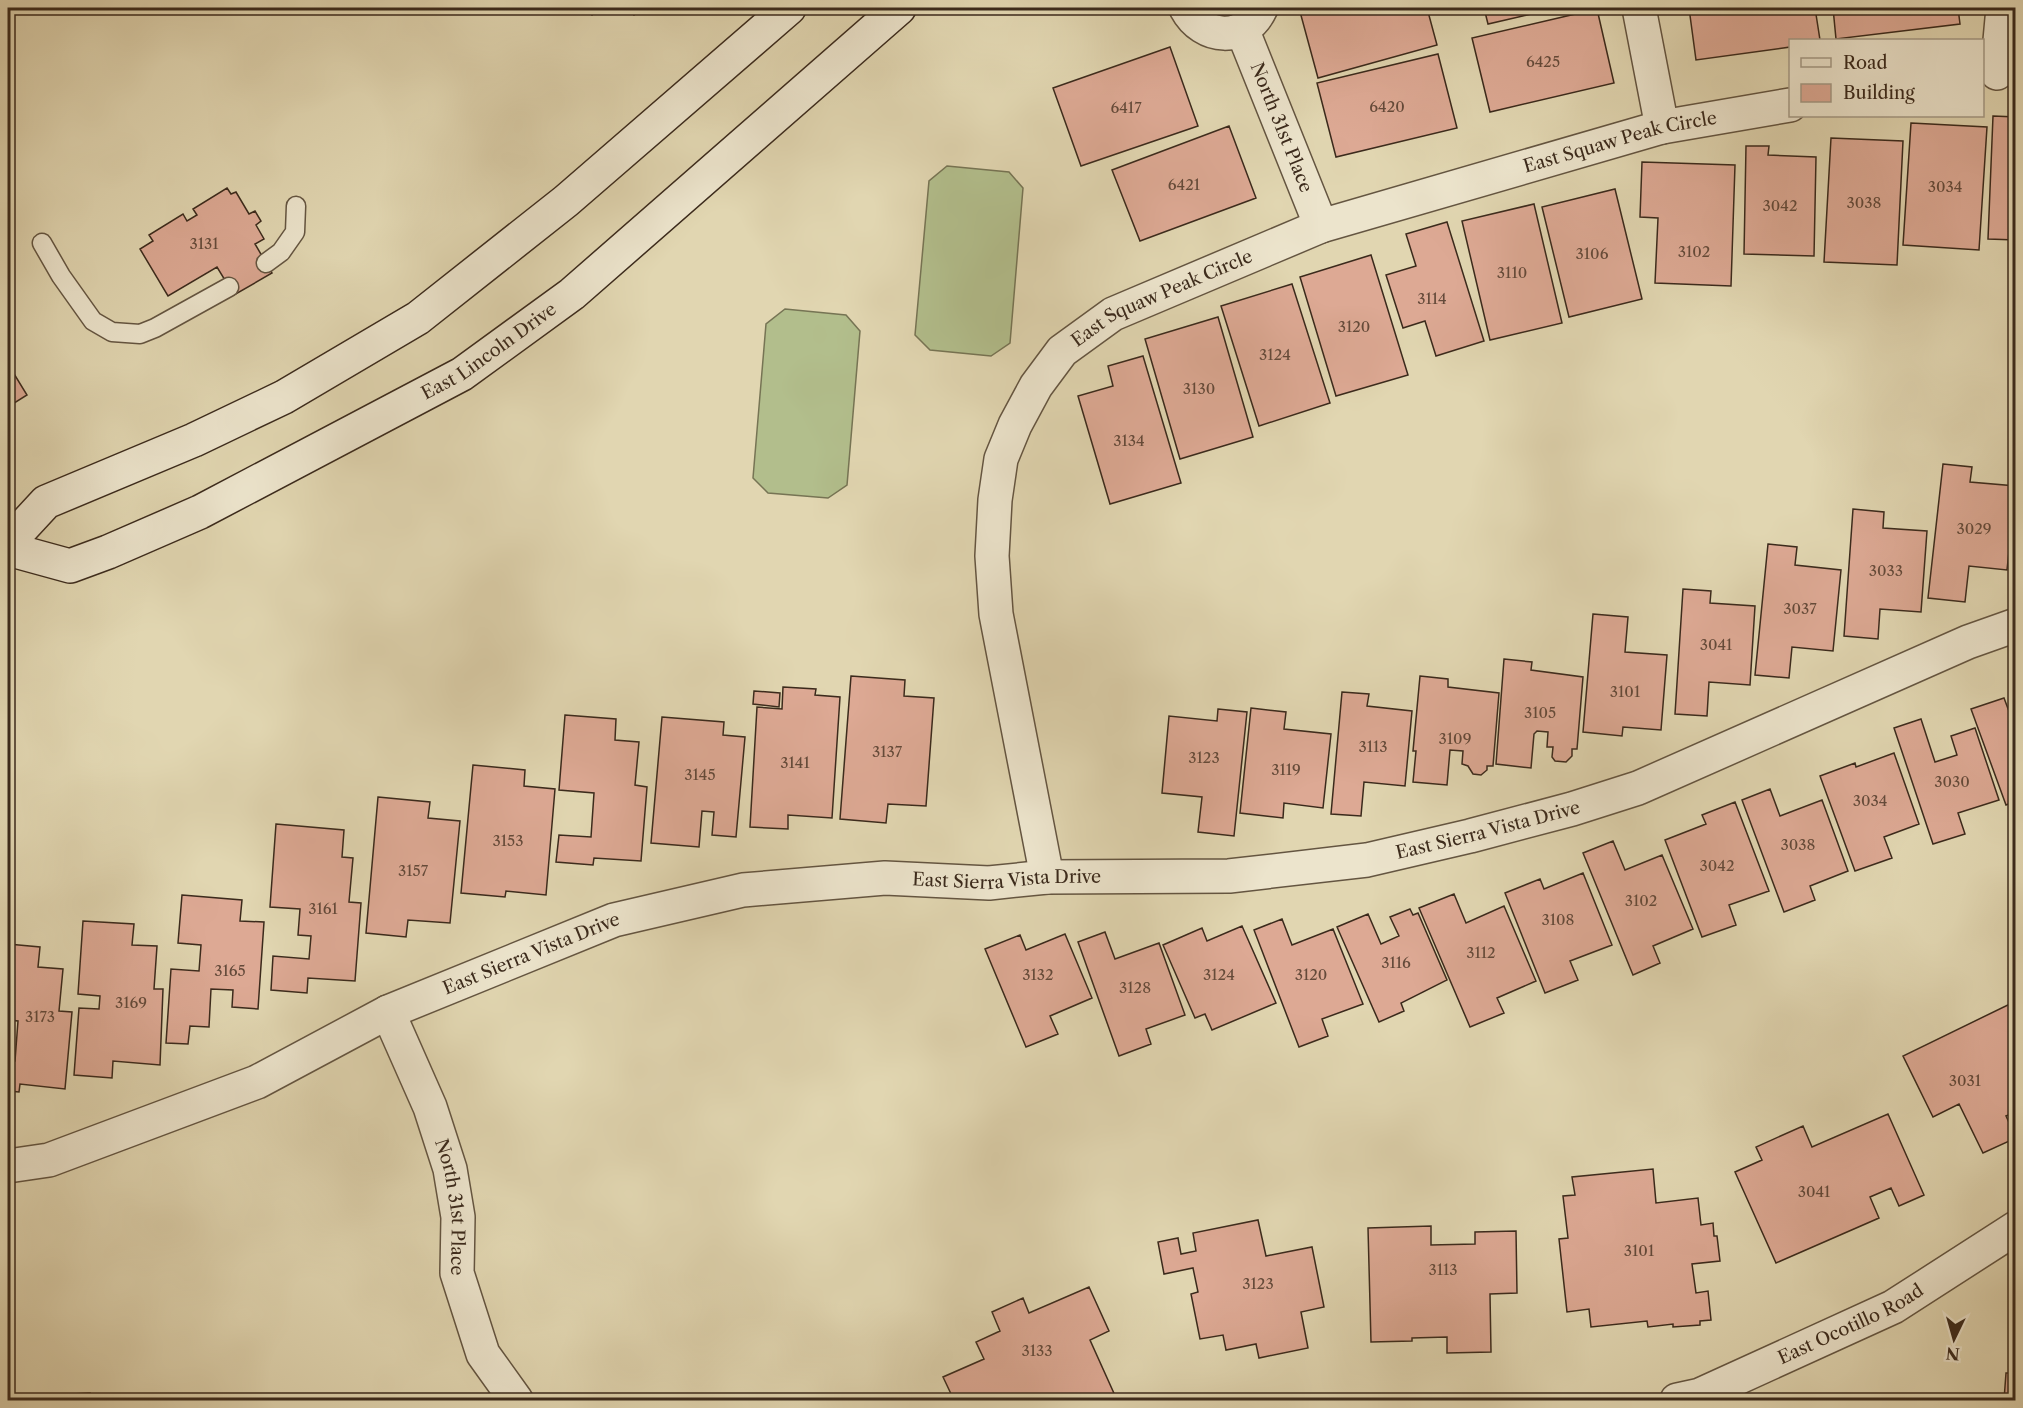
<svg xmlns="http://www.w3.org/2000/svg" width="2023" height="1408" viewBox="0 0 2023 1408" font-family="'Libre Caslon Text',serif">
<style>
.garden{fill:#b2be8c;stroke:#767454;stroke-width:1.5}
.building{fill:#dda994;stroke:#3b2a1c;stroke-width:1.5}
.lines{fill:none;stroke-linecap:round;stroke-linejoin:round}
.lane-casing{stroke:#645541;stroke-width:21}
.street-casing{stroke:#645541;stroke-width:36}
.secondary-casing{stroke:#3b2a1c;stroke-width:36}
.lane{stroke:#ece4cc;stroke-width:18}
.street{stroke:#ece4cc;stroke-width:33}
.secondary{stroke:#ece4cc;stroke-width:33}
.labels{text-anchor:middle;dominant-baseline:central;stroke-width:4.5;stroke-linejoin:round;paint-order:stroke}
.number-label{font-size:15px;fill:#644a3a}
.street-label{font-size:18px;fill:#3b2a1c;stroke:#ece4cc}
</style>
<rect width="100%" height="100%" fill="#e1d6b1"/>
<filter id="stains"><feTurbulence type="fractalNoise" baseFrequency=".00333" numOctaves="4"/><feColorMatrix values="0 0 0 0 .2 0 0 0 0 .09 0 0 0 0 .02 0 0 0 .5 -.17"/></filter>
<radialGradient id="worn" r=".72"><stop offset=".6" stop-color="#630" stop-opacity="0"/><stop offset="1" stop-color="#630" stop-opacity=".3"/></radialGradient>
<path class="garden" d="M947,166L1009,172L1023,188L1010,343L991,356L930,350L915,335L929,181Z
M785,309L846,315L860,331L847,485L828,498L768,493L753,478L766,324Z"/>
<path class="building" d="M585,8H600L592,15Z
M627,8H642L634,15Z
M1299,8H1427L1437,45L1318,78Z
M1484,8H1557L1488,24Z
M1689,8H1815L1820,40H1790V47L1696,60Z
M1833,8H1958L1960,24L1836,39Z
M1597,9L1614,83L1490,112L1472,38Z
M1170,47L1198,126L1081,166L1053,88Z
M1438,54L1457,128L1336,157L1317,83Z
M1993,116L2016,117V240L1988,239Z
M1911,123L1987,127L1979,250L1903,245Z
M1229,126L1256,198L1140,241L1112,170Z
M1831,138L1903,141L1897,265L1824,262Z
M1746,146H1769L1768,155L1816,157L1814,256L1744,254Z
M1642,162L1735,165L1731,286L1655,283L1658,218L1640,217Z
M227,188L231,194L236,192L249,214L255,211L261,221L256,225L264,239L255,244L272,273L234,295L217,267L168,296L140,249L153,241L149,235L183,214L187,221L197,215L193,209Z
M1615,189L1642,299L1569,317L1542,207Z
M1534,204L1562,323L1490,340L1462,221Z
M1447,222L1484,341L1436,356L1425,321L1403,328L1386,275L1416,266L1406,234Z
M1371,255L1408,375L1336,396L1300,277Z
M1292,284L1330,403L1259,426L1221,306Z
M1218,317L1253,437L1180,459L1145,339Z
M1143,356L1181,483L1110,504L1078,396L1113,386L1108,366Z
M8,364L27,395L8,407Z
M1943,464L1972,467L1970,482L2016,486L2007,570L1969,566L1965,602L1928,598Z
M1853,509L1884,512L1883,528L1927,531L1921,612L1880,609L1878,639L1844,636Z
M1768,544L1797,547L1795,565L1841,570L1833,651L1792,647L1789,678L1755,675Z
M1683,589L1711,591L1710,603L1755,606L1750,685L1709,682L1707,716L1675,714Z
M1593,614L1628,617L1625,652L1667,655L1661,730L1623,727L1622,736L1583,732Z
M1504,659L1532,662L1531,670L1583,677L1577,749H1572V756L1566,762L1555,761L1552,757L1553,747H1547L1548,732L1537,731L1534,734L1531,768L1496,764Z
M851,676L905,680L904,696L934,698L926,806L888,804L886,823L840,819Z
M1420,676L1448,679V687L1499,693L1493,766H1487V770L1481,775L1473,774L1468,766L1462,764L1463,751L1450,750L1447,785L1413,782L1416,751H1413Z
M783,687L816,689L815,695L840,697L832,818L788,815V829L750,827L757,707L782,709Z
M754,691L780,693L779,707L753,704Z
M1342,692L1369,694L1367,706L1412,711L1405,786L1364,782L1361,816L1331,814Z
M2004,698L2013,722L2016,721V801L2006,805L1971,709Z
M1251,708L1286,712L1284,729L1331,734L1323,808L1284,803L1283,818L1240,813Z
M1218,709L1247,712L1234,836L1198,832L1202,797L1162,793L1169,716L1217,721Z
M565,715L616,719L615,740L639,742L635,785L647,787L641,861L594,858L593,865L556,862L559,835L591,837L594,793L559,790Z
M662,717L724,722L723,735L745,737L736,837L712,835L714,812L702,811L699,847L651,843Z
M1921,719L1935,762L1957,755L1951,736L1975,728L1999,800L1958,813L1965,834L1933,844L1894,728Z
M1894,753L1919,824L1884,837L1892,858L1855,871L1820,776L1855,763L1856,767Z
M473,765L525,770L524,786L555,789L546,895L506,891L505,897L461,893Z
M1770,789L1780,816L1822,800L1848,871L1810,886L1815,900L1784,912L1742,800Z
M378,797L430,802L428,818L460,821L450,923L408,920L406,937L366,933Z
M1735,802L1769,891L1729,905L1736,925L1702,937L1665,840L1706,824L1702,815Z
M276,824L344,830L342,857L353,858L349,902L361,903L355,981L308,978L307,993L271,990L273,956L309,959L311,936L298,935L300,909L270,907Z
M1613,841L1625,870L1662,855L1693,929L1653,946L1660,963L1633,975L1583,853Z
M1583,873L1612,945L1570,961L1578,980L1545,993L1505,893L1540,879L1544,889Z
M1454,894L1466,923L1504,906L1536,981L1497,998L1504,1013L1470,1027L1419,908Z
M182,895L242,900L240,921L264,922L258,1009L232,1007L233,990L211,989L209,1027L190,1026L188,1044L166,1043L171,969L199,971L201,945L178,943Z
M1410,909L1413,915L1418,913L1447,980L1401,1003L1404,1011L1379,1022L1337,927L1368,914L1381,944L1399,936L1390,917Z
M1282,919L1292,945L1333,929L1363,1004L1322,1019L1328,1036L1299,1047L1254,930Z
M83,921L134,924L132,945L157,946L154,989H163L160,1065L113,1061L112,1078L74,1075L79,1008L99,1009L100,996L78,994Z
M1242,926L1276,1003L1212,1030L1205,1014L1195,1018L1163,945L1202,928L1207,941Z
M1105,932L1115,959L1159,943L1185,1015L1146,1029L1151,1044L1119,1056L1078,942Z
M1065,934L1092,998L1050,1016L1058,1034L1026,1047L985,949L1020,935L1026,950Z
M8,944L40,947L38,967L63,969L59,1011L72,1012L65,1089L20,1084L19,1092L8,1091V1060L15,1061L18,1021L8,1020Z
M2014,1002L2016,1005V1112L2006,1116L2016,1138L1983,1153L1959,1104L1933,1117L1903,1056Z
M1888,1114L1924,1195L1899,1206L1891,1188L1870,1197L1879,1218L1776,1263L1735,1172L1762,1160L1756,1147L1803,1126L1812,1147Z
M1653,1169L1656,1203L1698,1198L1701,1225L1713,1223L1714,1236H1717L1720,1261L1692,1264L1696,1293L1708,1291L1711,1320L1700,1321V1325L1673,1327V1324L1648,1327L1647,1321L1591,1327L1589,1309L1567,1312L1559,1239L1568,1238L1563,1196L1575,1195L1572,1177Z
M1258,1220L1266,1256L1312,1247L1324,1307L1301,1312L1308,1348L1259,1358L1256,1344L1226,1350L1223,1335L1200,1339L1191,1294L1198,1292L1193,1268L1164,1274L1158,1242L1178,1238L1181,1254L1196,1251L1193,1233Z
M1431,1226V1245L1475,1244V1232L1516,1231L1517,1293L1490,1294L1491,1352L1447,1353V1337L1412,1338V1341L1371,1342L1368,1228Z
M1089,1287L1109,1331L1090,1340L1117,1400H949L948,1397L952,1396L943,1377L984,1359L976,1342L1000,1331L992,1312L1023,1298L1029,1313Z
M2016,1354V1400H2004L2006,1373H2015Z
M90,1393V1400H17V1397Z"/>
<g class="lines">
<defs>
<path id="lane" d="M42,243L61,276L93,321L112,332L140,334L155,328L229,287
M266,263L281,252L295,232L296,206"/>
<g id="street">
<path d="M1186,8C1203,40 1245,43 1261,8"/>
<path d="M1639,8L1662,127"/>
<path id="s1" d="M1242,29L1321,226"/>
<path d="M1997,73L2003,8"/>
<path id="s2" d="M1047,877L996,614L992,556L995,500L1001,459L1015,425L1036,386L1062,351L1113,314L1321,226L1662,127L1790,105"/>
<path id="s3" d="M388,1012L430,1107L450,1169L458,1217L457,1273L483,1354L516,1400"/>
<path id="s4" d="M8,1166L49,1160L257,1082L388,1012L614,920L743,890L885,878L989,883L1047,877L1229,876L1367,860L1470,836L1572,809L1638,788L1968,642L2016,625"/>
<path id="s5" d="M1677,1400L1700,1395L1893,1307L2016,1228"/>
</g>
<g id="secondary">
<path d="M8,543L46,502L194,440L284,397L418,318L566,201L789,8"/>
<path id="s6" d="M8,549L70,566L108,552L200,512L462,374L572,294L899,8"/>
</g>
</defs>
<use href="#lane" class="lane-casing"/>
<use href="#street" class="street-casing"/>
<use href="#secondary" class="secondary-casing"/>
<use href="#lane" class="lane"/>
<use href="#street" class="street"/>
<use href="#secondary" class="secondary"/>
</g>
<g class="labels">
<g class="number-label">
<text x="1543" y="61">6425</text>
<text x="1387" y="106">6420</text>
<text x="1126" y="107">6417</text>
<text x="1184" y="184">6421</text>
<text x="1945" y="186">3034</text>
<text x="1864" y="202">3038</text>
<text x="1780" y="205">3042</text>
<text x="204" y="243">3131</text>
<text x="1694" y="251">3102</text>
<text x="1592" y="253">3106</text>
<text x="1512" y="272">3110</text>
<text x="1432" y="298">3114</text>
<text x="1354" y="326">3120</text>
<text x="1275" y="354">3124</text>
<text x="1199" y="388">3130</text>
<text x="1129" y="440">3134</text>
<text x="1974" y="528">3029</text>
<text x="1886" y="570">3033</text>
<text x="1800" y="608">3037</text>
<text x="1716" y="644">3041</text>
<text x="1625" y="691">3101</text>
<text x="1540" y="712">3105</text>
<text x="1455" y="738">3109</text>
<text x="1373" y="746">3113</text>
<text x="887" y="751">3137</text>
<text x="1204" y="757">3123</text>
<text x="795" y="762">3141</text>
<text x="1286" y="769">3119</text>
<text x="700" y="774">3145</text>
<text x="1952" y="781">3030</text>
<text x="1870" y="800">3034</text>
<text x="508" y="840">3153</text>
<text x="1798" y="844">3038</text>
<text x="1717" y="865">3042</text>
<text x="413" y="870">3157</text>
<text x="1641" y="900">3102</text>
<text x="323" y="908">3161</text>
<text x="1558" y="919">3108</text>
<text x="1481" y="952">3112</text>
<text x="1396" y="962">3116</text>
<text x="230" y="970">3165</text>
<text x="1038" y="974">3132</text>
<text x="1219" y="974">3124</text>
<text x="1311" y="974">3120</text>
<text x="1135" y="987">3128</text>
<text x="131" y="1002">3169</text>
<text x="40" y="1016">3173</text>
<text x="1965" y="1080">3031</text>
<text x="1814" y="1191">3041</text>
<text x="1639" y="1250">3101</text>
<text x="1443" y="1269">3113</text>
<text x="1258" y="1283">3123</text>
<text x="1037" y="1350">3133</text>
</g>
<g class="street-label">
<text stroke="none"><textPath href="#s1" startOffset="106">North 31st Place</textPath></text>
<text stroke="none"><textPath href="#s2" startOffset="1148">East Squaw Peak Circle</textPath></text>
<text stroke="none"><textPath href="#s2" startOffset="662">East Squaw Peak Circle</textPath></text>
<text stroke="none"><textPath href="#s6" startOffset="536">East Lincoln Drive</textPath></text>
<text stroke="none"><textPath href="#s4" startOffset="1539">East Sierra Vista Drive</textPath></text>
<text stroke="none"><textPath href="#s4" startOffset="1053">East Sierra Vista Drive</textPath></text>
<text stroke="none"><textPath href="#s4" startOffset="567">East Sierra Vista Drive</textPath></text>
<text stroke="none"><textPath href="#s3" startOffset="207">North 31st Place</textPath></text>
<text stroke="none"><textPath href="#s5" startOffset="190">East Ocotillo Road</textPath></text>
</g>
</g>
<rect width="2023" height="1408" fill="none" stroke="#e1d6b1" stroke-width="30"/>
<rect x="9" y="9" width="2005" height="1390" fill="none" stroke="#3b2a1c" stroke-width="3"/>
<rect x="15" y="15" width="1993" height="1378" fill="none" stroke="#3b2a1c" stroke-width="1.5"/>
<rect x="1789" y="39" width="195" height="78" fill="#ece4cc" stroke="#a59a86" stroke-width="1.5"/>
<rect x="1801" y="58" width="30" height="9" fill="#ece4cc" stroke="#a59a86" stroke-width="1.5"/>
<text x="1843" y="69" font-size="18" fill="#3b2a1c">Road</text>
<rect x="1801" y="84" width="30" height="18" fill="#dda994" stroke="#a59a86" stroke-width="1.5"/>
<text x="1843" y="99" font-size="18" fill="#3b2a1c">Building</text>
<g transform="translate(1954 1339) rotate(185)" stroke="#ece4cc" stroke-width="4.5" paint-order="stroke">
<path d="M0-4.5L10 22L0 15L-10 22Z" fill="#3b2a1c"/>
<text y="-9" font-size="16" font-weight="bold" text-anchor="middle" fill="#3b2a1c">N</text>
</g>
<rect width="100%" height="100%" filter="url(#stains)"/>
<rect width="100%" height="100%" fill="url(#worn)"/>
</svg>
